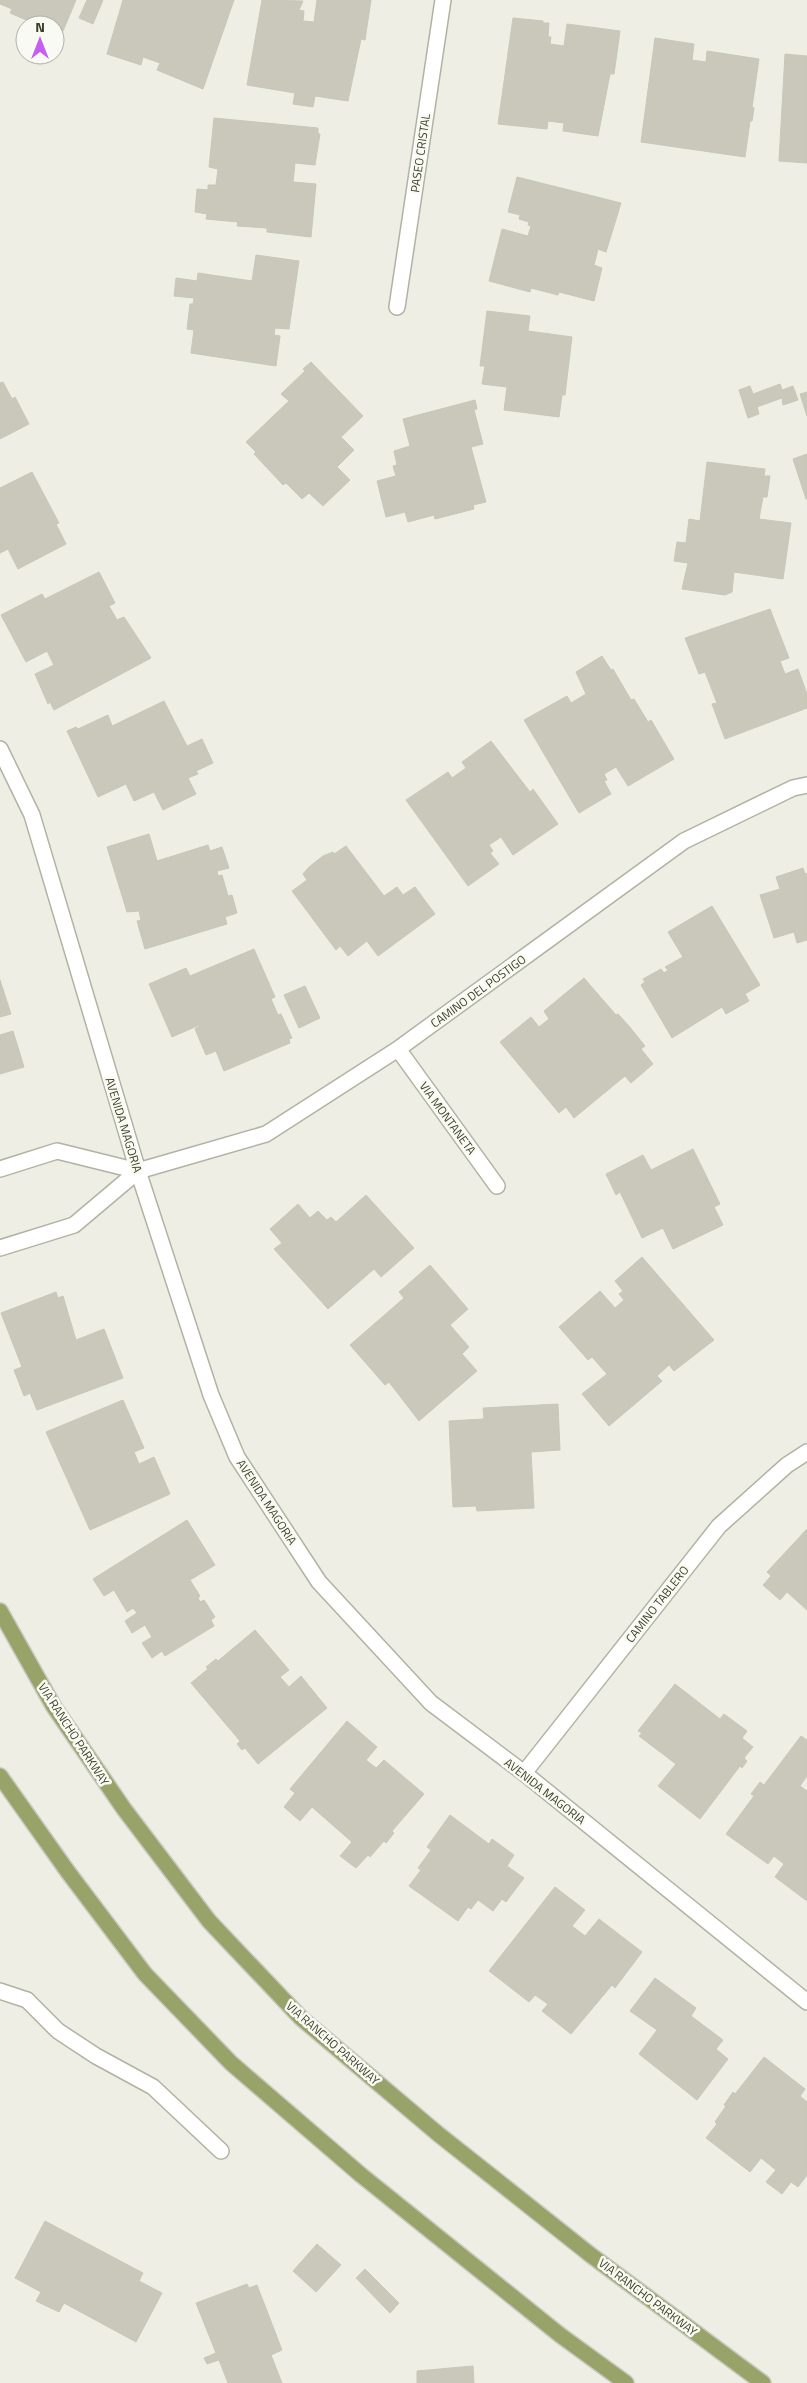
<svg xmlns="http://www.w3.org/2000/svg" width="807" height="2383" viewBox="0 0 807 2383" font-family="'Titillium Web',sans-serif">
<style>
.building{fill:#c9c8ba;stroke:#c7c8b7}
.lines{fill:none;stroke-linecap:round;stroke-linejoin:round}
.service-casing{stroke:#b1b3a2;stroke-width:18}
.minor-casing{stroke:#b1b3a2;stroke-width:18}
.primary-casing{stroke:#c8cac1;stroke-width:18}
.service{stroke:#fff;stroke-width:15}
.minor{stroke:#fff;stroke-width:15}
.primary{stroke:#98a369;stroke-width:15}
.labels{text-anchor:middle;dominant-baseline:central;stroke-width:5;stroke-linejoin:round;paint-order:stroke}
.street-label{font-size:12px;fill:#3b4023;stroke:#fafaf5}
</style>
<rect width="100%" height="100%" fill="#eeeee4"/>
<path class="building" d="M0,0H76L63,31L55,27V25H38L10,13L12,9L0,4Z
M87,0H103L93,24L79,18Z
M123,0H234L203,89L157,70L160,63L143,57L141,65L107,54Z
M262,0L303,1L299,10L304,11L303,21L314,22L317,0H371L365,40L361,39L348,101L315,96L313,107L293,104L295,93L247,85Z
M513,18L543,21V23H549L548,37H551L550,44L564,46L567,24L620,31L614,74H610L598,136L563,131L564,123L548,121L547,129L498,124Z
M655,38L694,44L692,60L706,62L707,51L759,59L752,107L754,108L752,121H750L745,157L641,142Z
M785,54L807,56V163L779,161Z
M214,118L318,128V134H320L315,165L295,163L293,182L316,184L311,237L267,232V228L237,226L238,222L206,219L207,214L195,212L197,189L208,190V185H216L218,169L209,167Z
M517,177L621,203L606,252L598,249L594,265L602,268L594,301L559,292L558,295L531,288L530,292L489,281L502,229L528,236L531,226L528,225L529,222L519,219L520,215L508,212Z
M256,255L299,261L289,329L275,328L274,335L280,336L276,366L191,353L194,330L187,329L190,304H193L194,298L174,296L176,278L197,281L198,273L252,281Z
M487,311L530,316L528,331L572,337L565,395H562L559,417L504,410L507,387L482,384L485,366H480Z
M311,362L363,416L341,437L354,450L337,467L350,480L323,506L309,493L302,499L286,483L283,485L254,454L256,452L246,442L289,401L281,394L305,371L303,369Z
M3,382L12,399L15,397L29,424L0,439V383Z
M780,384L782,390L793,386L798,400L783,405L782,398L757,407L759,414L748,418L739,390L750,386L753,394Z
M807,392V416L800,394Z
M475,400L477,409L474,410L483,444L471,447L486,502L473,505L474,509L435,519L434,515L408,522L405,512L386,517L377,481L396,476L393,466L397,465L394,451L410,446L403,419Z
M807,454V499H806L793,459Z
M707,462L765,469L764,476H770L767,497H763L759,519L791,523L783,579L734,572L732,592L725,595L682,589L688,563L674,561L677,542L686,543L689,519L700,521Z
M32,472L59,523L56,524L66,544L18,569L8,549L0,553V488Z
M99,572L115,603L109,606L117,620L124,617L151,658L54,710L50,702L48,704L35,674L54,665L47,651L26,662L1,615L42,594L45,599Z
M770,609L789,658L780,661L785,674L798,669L807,694V708L725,739L712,704L717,703L705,672L699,674L685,638Z
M602,656L611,670L613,669L631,700L634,699L648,722L651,720L674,759L628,786L616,767L604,774L607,780L604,781L611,794L579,813L524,720L567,696L571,703L586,694L576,672Z
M164,701L187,746L202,739L213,763L196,771L198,774L188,778L196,794L163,810L154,792L134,801L126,784L98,797L67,731L76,727L78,729L108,715L112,726Z
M491,741L530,792L533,789L558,824L513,855L501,837L489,845L493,851L490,853L499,864L468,886L406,800L448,772L452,778L466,768L462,762Z
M149,834L157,861L208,845L210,851L222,847L229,868L217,871L218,876L222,875L228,896L232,895L237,913L225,917L227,924L145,949L137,921L141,920L139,911L127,912L107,847Z
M346,846L384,896L397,887L403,895L415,887L435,914L378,956L367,941L348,956L340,946L336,950L292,891L307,880L303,874L309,867L323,856L333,852L334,854Z
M803,868L805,874L807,873V940L797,943L794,932L774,938L760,895L780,889L776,877Z
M712,906L760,985L745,994L749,1001L726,1014L722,1007L672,1038L641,985L645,982L643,979L661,969L664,973L668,970L665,967L683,957L668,932Z
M254,949L275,997L271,999L278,1015L281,1014L292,1038L289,1039L290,1043L224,1071L216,1051L206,1055L195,1029L204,1023L172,1037L149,984L186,968L190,976Z
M584,978L616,1015L618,1014L629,1026L645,1046L641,1049L653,1064L631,1083L625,1076L574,1118L566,1107L559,1113L500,1042L531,1017L539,1027L549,1019L544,1011Z
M0,980L11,1014L0,1017Z
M305,986L320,1018L299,1028L284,995Z
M13,1031L24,1067L0,1074V1035Z
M693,1149L720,1204L714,1207L723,1225L673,1249L663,1228L642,1238L620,1192L616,1195L606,1174L643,1155L651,1170Z
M366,1195L414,1248L381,1277L374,1269L328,1309L274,1249L282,1243L270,1229L298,1204L310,1218L318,1211L327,1220L331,1217L336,1222Z
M642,1257L714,1340L674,1371L669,1365L657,1376L662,1381L609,1426L582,1394L607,1374L592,1357L588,1360L559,1327L600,1291L615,1308L624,1300L619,1294L623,1291L615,1281Z
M430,1265L468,1309L450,1325L469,1347L462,1354L477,1371L419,1421L389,1382L385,1385L350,1345L404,1298L399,1292Z
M56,1292L58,1298L63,1296L76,1340L104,1329L123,1378L37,1410L30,1393L24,1396L14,1370L22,1367L1,1313Z
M123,1400L144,1448L134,1452L139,1464L154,1457L170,1494L90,1530L46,1432Z
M558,1404L560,1450L531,1452L534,1508L477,1511L476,1506L453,1507L449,1421L484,1419L483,1408Z
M187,1520L215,1565L190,1580L200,1596L198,1598L200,1602L204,1600L215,1617L211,1620L214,1626L165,1656L162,1651L152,1658L142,1643L152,1637L145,1625L132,1633L125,1621L137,1613L133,1608L127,1612L114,1590L104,1596L93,1579Z
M807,1529V1610L787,1592L780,1600L763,1585L771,1576L767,1572Z
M255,1630L289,1670L280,1677L289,1687L301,1676L327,1708L258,1764L245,1748L242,1750L237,1744L240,1741L191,1683L208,1669L206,1667L216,1659L218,1661Z
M675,1684L720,1719L724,1714L747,1731L742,1738L753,1747L744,1758L747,1761L742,1768L740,1766L700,1819L658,1786L676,1764L639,1736L642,1733L638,1731Z
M347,1721L377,1747L366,1760L376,1768L384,1760L424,1794L392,1831L394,1833L386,1843L384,1841L370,1857L368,1855L356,1868L340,1856L352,1842L312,1807L300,1821L284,1807L295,1793L290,1789Z
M801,1736L807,1740V1776L800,1786L807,1791V1901L775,1877L784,1864L774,1856L768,1864L726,1834L754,1796L751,1794L760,1782L764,1785Z
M450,1815L489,1844L492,1839L514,1855L507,1866L524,1878L506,1902L502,1899L493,1911L478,1900L471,1909L468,1907L458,1921L409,1886L421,1870L418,1868L431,1850L427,1847Z
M555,1887L585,1910L572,1926L585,1936L599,1919L642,1952L615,1988L612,1985L571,2034L542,2011L548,2004L535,1995L529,2002L489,1971Z
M655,1978L696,2008L691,2016L723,2040L716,2049L728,2059L697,2100L639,2054L657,2030L630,2011Z
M764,2057L805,2089L800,2096L807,2102V2175L798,2187L791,2182L782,2194L766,2182L776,2170L761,2158L750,2172L706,2138L717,2124L715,2122L726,2106L724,2105L733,2092L735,2094Z
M45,2221L143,2273L139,2281L162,2293L136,2342L64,2303L59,2312L36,2301L41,2292L15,2278Z
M317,2244L341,2265L316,2292L293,2271Z
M365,2269L399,2303L390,2313L356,2278Z
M247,2284L249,2288L257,2285L282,2350L271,2355L282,2383H228L219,2360L207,2364L204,2358L216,2353L196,2303Z
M473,2366L474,2383H417V2371Z"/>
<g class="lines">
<defs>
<path id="service" d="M27,2000L58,2031L96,2056L153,2087L221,2151"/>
<path id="minor" d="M397,307L443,0
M0,749L32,815L138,1171L211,1395L237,1457L319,1582L431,1703L524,1773L807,2002
M398,1049L497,1186
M0,1169L57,1151L138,1171
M0,1248L74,1225L138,1171L266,1134L398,1049L684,841L793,788L807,785
M524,1773L719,1526L787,1465L807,1452
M0,1991L27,2000"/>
<path id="primary" d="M0,1611L54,1707L124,1809L209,1921L301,2018L437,2133L592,2256L763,2383
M0,1776L68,1872L145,1974L231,2063L361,2175L560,2335L626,2383"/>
</defs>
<use href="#service" class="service-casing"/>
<use href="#minor" class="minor-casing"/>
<use href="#primary" class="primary-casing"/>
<use href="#service" class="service"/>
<use href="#minor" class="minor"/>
<use href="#primary" class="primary"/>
</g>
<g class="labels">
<g class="street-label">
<text transform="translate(420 153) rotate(-82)">PASEO CRISTAL</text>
<text transform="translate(478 991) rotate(-36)">CAMINO DEL POSTIGO</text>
<text transform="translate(448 1118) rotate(54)">VIA MONTANETA</text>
<text transform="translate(124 1125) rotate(73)">AVENIDA MAGORIA</text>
<text transform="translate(267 1502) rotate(57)">AVENIDA MAGORIA</text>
<text transform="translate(657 1604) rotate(-52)">CAMINO TABLERO</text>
<text transform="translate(74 1734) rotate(57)">VIA RANCHO PARKWAY</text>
<text transform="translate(545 1791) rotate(38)">AVENIDA MAGORIA</text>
<text transform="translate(333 2043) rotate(41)">VIA RANCHO PARKWAY</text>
<text transform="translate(648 2297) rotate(37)">VIA RANCHO PARKWAY</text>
</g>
</g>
<g transform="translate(40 40)"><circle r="24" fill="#fafaf5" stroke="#aeb0a1"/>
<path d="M0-4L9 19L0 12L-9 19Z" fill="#c45ff1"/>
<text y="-8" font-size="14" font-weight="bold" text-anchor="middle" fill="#3b4023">N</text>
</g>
</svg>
